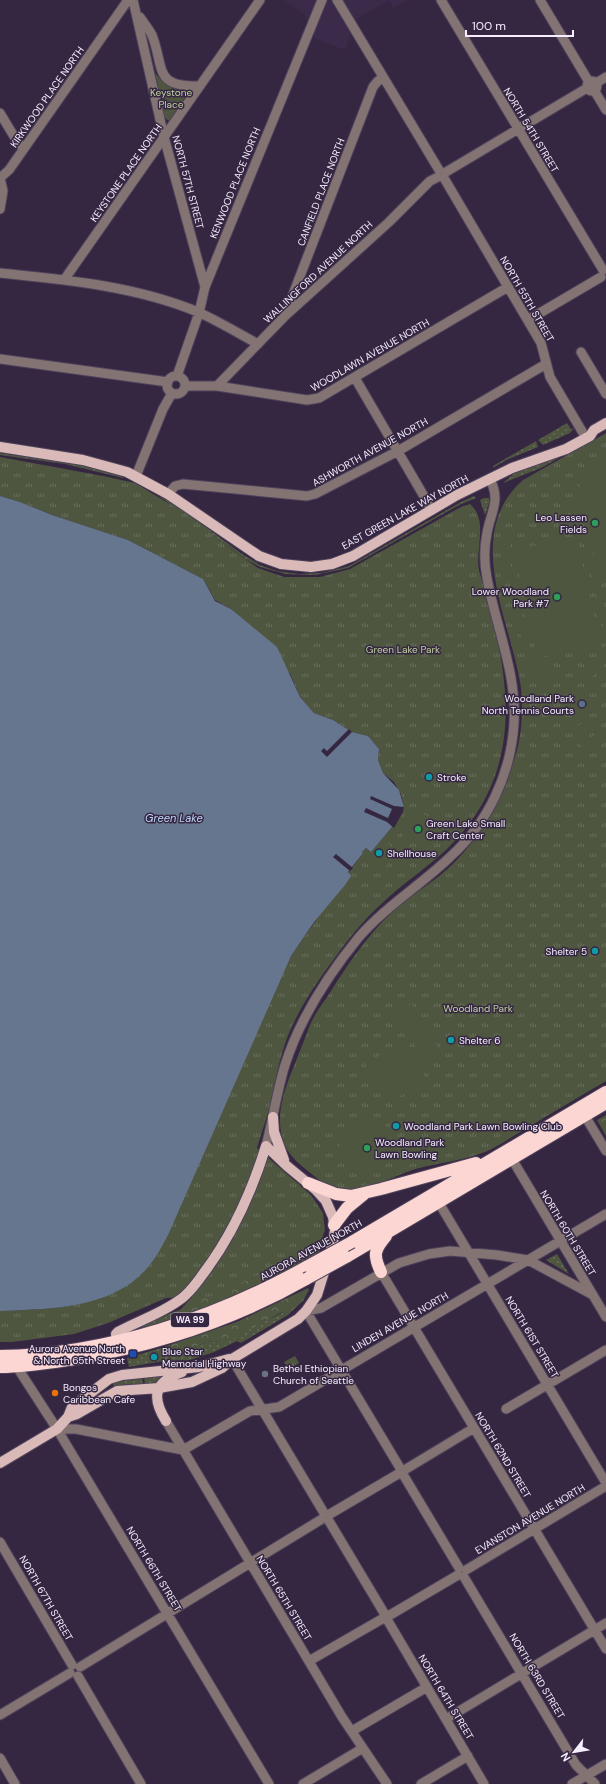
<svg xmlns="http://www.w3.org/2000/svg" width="606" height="1784" viewBox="0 0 606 1784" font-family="'DM Sans',sans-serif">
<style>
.built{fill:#3c2a4b}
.grass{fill:url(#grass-dots)}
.forest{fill:url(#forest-crowns)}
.park{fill:url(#park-tufts)}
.pitch{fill:#4f5640}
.water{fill:#67768f}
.pier{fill:#352741}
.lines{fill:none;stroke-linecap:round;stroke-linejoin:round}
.minor-casing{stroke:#50435c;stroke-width:11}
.major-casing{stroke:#50435c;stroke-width:12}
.highway-casing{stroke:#50435c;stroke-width:14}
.minor{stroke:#837473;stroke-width:9}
.major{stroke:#dabab8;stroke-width:10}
.highway{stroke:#fcd6d3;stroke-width:12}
.highway-bridge-casing{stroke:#50435c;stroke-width:14;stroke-linecap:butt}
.highway-bridge{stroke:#fcd6d3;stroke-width:12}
.leisure-dot{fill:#2e9e5b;stroke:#352741;stroke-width:1.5}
.service-dot{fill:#5c6f8a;stroke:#352741;stroke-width:1.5}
.culture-dot{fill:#0f9aa8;stroke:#352741;stroke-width:1.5}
.transit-dot{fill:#1a4fb4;stroke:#352741;stroke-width:1.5}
.worship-dot{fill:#6b7280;stroke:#352741;stroke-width:1.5}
.food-dot{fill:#e8710a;stroke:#352741;stroke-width:1.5}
.labels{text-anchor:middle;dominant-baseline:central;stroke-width:3;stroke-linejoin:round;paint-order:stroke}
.shield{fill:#352741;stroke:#bcb2c6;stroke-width:1}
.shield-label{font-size:9px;font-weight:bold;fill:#f6edff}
.park-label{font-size:10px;fill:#c1d29e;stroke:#352741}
.street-label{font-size:10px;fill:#f6edff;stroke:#352741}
.poi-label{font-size:10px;fill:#f6edff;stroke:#352741;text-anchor:start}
.water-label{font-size:11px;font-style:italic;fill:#bed6fb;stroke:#352741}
</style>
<defs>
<pattern id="grass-dots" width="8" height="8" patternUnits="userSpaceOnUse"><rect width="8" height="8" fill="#4f5640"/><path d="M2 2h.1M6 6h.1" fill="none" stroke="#696f5d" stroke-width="1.8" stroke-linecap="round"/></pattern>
<pattern id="forest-crowns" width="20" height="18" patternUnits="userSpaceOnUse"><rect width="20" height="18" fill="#4f5640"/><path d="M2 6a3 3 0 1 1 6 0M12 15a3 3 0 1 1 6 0" fill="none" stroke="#696f5d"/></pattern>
<pattern id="park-tufts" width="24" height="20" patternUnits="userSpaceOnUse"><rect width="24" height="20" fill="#4f5640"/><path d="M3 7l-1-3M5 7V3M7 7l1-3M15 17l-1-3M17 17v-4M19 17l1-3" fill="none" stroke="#696f5d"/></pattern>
</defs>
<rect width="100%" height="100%" fill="#352741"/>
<path class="built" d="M284,0H389L355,20L345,50L314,38L304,14Z
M389,0H407L393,8Z"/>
<path class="grass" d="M567,423L571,429L574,428L570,433L543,445L538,440Z
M536,441L538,447L506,460L493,468V466Z
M573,450L541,468L503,483L515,473Z
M0,453L87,466L124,477L123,478L65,464L0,455Z
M129,478L168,499L242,554L260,565L277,571L299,574L322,573L349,566L459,503L474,496L476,498L459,505L348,568L315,575L286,574L260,567L244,558L159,496Z
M484,498H489V503L485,515L480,500Z
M557,1254L569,1274L546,1260Z
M286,1311H292L288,1315L241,1343L237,1341L214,1352L190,1360L163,1361L129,1367L127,1358L164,1347L162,1351L163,1355L167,1356L173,1355L210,1341L219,1343Z
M171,1313L172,1320L143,1329L141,1326Z
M170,1372L157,1384L145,1385L144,1376Z
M142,1376L143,1386L116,1388L111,1382Z"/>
<path class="forest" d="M606,1115V1136L597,1120Z
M318,1237L323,1240L319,1252L292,1268L225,1300L172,1320L171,1313L180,1310L196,1293Z
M308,1288L309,1290L303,1301L292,1311L280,1313L227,1342L219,1343L210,1341L173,1355L167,1356L163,1355L162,1351L164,1347L239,1321Z"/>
<path class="park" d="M155,73C166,86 172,89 190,90L169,121L164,117Z
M606,433V1081C579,1097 551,1113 524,1130C511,1137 498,1147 485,1152C464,1160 440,1163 419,1168C387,1177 349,1205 318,1179C306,1169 289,1158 284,1143C273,1114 287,1083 298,1056C302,1046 306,1035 310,1025C315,1013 324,1002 331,991C349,962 368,935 393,911C406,898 423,889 438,877C451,867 463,854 473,841C494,814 508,782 517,750C522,733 523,706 521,688C512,623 461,535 523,480Z
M0,457L103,476L135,483L186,514L231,549L258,568L284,577H320L350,569L461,507L470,504C490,521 473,553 480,574C510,673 529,769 447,849C429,866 408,880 390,896C369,914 350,936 334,959C316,983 298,1010 287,1038C279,1060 275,1083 270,1106C266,1120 261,1134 257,1148L311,1195L323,1213L325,1230L321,1241L281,1263L215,1296L166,1298L108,1323L74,1334L12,1342H0V1311C49,1309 92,1309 134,1280L291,956L348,873L363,853L371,852L392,827L404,807L401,794L394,782L383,773L378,760L379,749L368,736L352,732L333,720L314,713L300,697L290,674L248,625L231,609L215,600L203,579L128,540L52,515L20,502L0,496Z
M295,1356L299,1363L288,1369L284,1362Z"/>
<path class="pitch" d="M606,460V582L600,578L588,529L579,517L576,500L584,472Z
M543,509C566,510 581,520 590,540L606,613V640L585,541C566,498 508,510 509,558L531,656C551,694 603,685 606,642V663C586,689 558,692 534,670L536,681L531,683L504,559C504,532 517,515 543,509Z
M577,537L600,644L537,658L514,550Z
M593,717L599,727L577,740L571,730Z
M601,731L606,738V742L586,754L580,744Z
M414,810L434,819L424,841L420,840L418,845L402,838Z
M382,839L392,847L390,849L396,854L386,866L381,862L377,866L362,852L366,848L371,852Z
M412,1004L442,1054L426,1064L396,1013Z
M404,1041L427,1080L388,1103L365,1064Z
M373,1114L396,1153L358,1176L335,1137Z"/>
<path class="water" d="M0,496L20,502L52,515L128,540L203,579L215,601L231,609L277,647L300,697L314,713L333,720L352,732L368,736L379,749L378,760L383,773L399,790L404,807L392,827L371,852L366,848L362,852L363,853L348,872L351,876L345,885L314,922L291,956L168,1235C163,1244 158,1254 152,1262C118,1309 52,1309 0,1311Z"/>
<path class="pier" d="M349,729L352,732L327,757L321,751L324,748L327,751Z
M371,796L394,806L404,807L403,812L394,828L387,822L364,812L366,808L388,818L392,809L370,799Z
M336,854L353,868L350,871L333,857Z"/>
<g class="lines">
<defs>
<path id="minor" d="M133,0L164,137L205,287
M337,0L439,170
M441,0L603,270
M540,0L589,82
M140,17C143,22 149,29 152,35C165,69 153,87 200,86
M587 86a5 5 0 1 1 10 0a5 5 0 1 1-10 0Z
M596,83L606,77
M594,90L606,110
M0,113L18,143L24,148
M446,172L587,88
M0,178L9,170L128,0
M444,178L541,343L550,377L583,433
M0,209L3,191L0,178
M0,273C67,280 135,286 198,312C218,321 238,333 258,344
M64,280L260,0
M285,315L373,87L377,82L383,77
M528,320L601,277
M581,352L606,394
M0,359L168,382
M177,376L199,313L205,287L322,0
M167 385a9 9 0 1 1 18 0a9 9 0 1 1-18 0Z
M355,378L432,510
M185,386H217L307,400L319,398L508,287
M217,386L284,317L389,222L430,181L438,177
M136,476L163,409L172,393
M168,494L175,486L183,484L307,496L315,494L398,451L546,364
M585,1116L606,1151
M266,1146C273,1119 277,1091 285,1065C300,1018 328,975 359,937C386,906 421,885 450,857C488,823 511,774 514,723C517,673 496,627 487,578C484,563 484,548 487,533C491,511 501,501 490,479
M512,1159L606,1317
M439,1203L606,1483
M381,1272L606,1649
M232,1359L324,1513
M17,1367L57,1429L269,1784
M506,1409L606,1350
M166,1421L342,1717L387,1784
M57,1429H76L183,1450L250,1411L279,1407L606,1214
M400,1468L306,1311L321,1308L399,1263L429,1254L450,1251L497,1255L528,1260L593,1295
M406,1469L474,1428
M404,1476L459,1568
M330,1514L398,1474
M329,1521L384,1613
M0,1542L72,1665
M466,1570L606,1486
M464,1577L576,1765L595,1784
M390,1615L458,1575
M388,1621L484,1784
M309,1661L382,1619
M80,1667L322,1519
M78,1676L141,1784
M0,1715L70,1673
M446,1719L606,1623
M352,1731L427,1687
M0,1758L15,1784
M303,1784L363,1748
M421,1784L468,1756
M572,1784L606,1764"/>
<path id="major" d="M0,447L83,460L127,472L168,494L259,556L281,564L311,567L332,564L353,556L457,495L512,468L566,449L590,436L594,430L606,423
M273,1117L274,1132L284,1160
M68,1417L77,1414L117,1391L159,1388L192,1382L222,1368L232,1359L298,1319L306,1311L317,1295L333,1243L335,1230L333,1217L326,1201L316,1190L287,1166L266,1146C252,1191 232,1236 203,1274C196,1284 188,1295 178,1301C160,1314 138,1321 118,1332L116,1334L117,1341
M166,1421C151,1397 154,1382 182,1372
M0,1463L57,1429L68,1417L72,1407L109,1379L122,1375L199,1367L229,1359"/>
<path id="highway" d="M308,1183L336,1194L351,1196L381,1189L476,1163
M334,1225L347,1208L364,1194
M352,1242L606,1092
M346,1257L606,1103
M381,1272C373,1255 374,1250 386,1236
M0,1356C106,1355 217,1317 308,1266
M0,1367C27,1367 54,1362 81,1358C160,1344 236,1319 306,1279"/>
</defs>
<use href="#minor" class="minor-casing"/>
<use href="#major" class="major-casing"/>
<use href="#highway" class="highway-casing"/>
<use href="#minor" class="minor"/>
<use href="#major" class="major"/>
<use href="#highway" class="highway"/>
<defs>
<path id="highway-bridge" d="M308,1266L352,1242
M306,1279L346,1257"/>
</defs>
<use href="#highway-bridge" class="highway-bridge-casing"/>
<use href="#highway-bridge" class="highway-bridge"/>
</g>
<g class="leisure-dot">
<circle cx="595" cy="523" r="4"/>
<circle cx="557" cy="597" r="4"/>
<circle cx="418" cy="829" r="4"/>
<circle cx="367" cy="1148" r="4"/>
</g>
<circle class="service-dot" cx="582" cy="704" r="4"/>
<g class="culture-dot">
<circle cx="429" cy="777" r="4"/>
<circle cx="379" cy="853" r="4"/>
<circle cx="595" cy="951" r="4"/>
<circle cx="451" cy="1040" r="4"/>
<circle cx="396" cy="1126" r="4"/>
<circle cx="154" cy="1357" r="4"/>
</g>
<rect class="transit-dot" x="129" y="1350" width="8" height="8" rx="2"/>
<circle class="worship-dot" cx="265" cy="1374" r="4"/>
<circle class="food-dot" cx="55" cy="1393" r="4"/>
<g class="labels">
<rect class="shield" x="171" y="1313" width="38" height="14" rx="3"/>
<g class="shield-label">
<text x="190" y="1320">WA 99</text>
</g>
<g class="park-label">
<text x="171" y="92">Keystone<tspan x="171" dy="12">Place</tspan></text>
<text x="403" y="649">Green Lake Park</text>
<text x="478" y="1008">Woodland Park</text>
</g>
<g class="street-label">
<text transform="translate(47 97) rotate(-55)">KIRKWOOD PLACE NORTH</text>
<text transform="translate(531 130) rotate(59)">NORTH 54TH STREET</text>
<text transform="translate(126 173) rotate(-55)">KEYSTONE PLACE NORTH</text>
<text transform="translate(188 182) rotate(75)">NORTH 57TH STREET</text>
<text transform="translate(235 183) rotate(-68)">KENWOOD PLACE NORTH</text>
<text transform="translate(321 192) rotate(-69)">CANFIELD PLACE NORTH</text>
<text transform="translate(318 272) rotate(-43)">WALLINGFORD AVENUE NORTH</text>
<text transform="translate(527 299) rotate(60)">NORTH 55TH STREET</text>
<text transform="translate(370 355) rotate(-30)">WOODLAWN AVENUE NORTH</text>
<text transform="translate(370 452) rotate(-29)">ASHWORTH AVENUE NORTH</text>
<text transform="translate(405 512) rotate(-29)">EAST GREEN LAKE WAY NORTH</text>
<text transform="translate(568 1233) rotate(59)">NORTH 60TH STREET</text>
<text transform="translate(311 1250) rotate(-29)">AURORA AVENUE NORTH</text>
<text transform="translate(400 1322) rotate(-30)">LINDEN AVENUE NORTH</text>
<text transform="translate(532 1337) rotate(59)">NORTH 61ST STREET</text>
<text transform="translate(503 1455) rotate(59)">NORTH 62ND STREET</text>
<text transform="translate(530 1519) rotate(-31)">EVANSTON AVENUE NORTH</text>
<text transform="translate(154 1569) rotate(59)">NORTH 66TH STREET</text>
<text transform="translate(46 1598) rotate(60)">NORTH 67TH STREET</text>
<text transform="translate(284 1598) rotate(59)">NORTH 65TH STREET</text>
<text transform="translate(537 1676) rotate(59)">NORTH 63RD STREET</text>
<text transform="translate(446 1697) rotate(59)">NORTH 64TH STREET</text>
</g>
<g class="poi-label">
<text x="587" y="517" text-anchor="end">Leo Lassen<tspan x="587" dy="12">Fields</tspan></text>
<text x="549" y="591" text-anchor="end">Lower Woodland<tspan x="549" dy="12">Park #7</tspan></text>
<text x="574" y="698" text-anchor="end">Woodland Park<tspan x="574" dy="12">North Tennis Courts</tspan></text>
<text x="437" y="777">Stroke</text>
<text x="426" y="823">Green Lake Small<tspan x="426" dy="12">Craft Center</tspan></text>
<text x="387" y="853">Shellhouse</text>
<text x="587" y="951" text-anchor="end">Shelter 5</text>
<text x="459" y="1040">Shelter 6</text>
<text x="404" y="1126">Woodland Park Lawn Bowling Club</text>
<text x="375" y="1142">Woodland Park<tspan x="375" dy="12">Lawn Bowling</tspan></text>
<text x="125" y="1348" text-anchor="end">Aurora Avenue North<tspan x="125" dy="12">&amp; North 65th Street</tspan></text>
<text x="162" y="1351">Blue Star<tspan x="162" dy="12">Memorial Highway</tspan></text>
<text x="273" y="1368">Bethel Ethiopian<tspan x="273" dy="12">Church of Seattle</tspan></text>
<text x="63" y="1387">Bongos<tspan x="63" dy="12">Caribbean Cafe</tspan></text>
</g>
<g class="water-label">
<text x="174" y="818">Green Lake</text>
</g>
</g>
<g transform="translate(574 1752) rotate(239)" stroke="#352741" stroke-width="3" paint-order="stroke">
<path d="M0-3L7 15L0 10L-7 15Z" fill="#f6edff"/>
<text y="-6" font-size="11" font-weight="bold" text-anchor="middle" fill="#f6edff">N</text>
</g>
<path d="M466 30v6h107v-6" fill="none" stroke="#f6edff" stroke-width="2"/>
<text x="472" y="30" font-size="12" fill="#f6edff" stroke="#352741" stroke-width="3" paint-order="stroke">100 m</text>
</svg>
